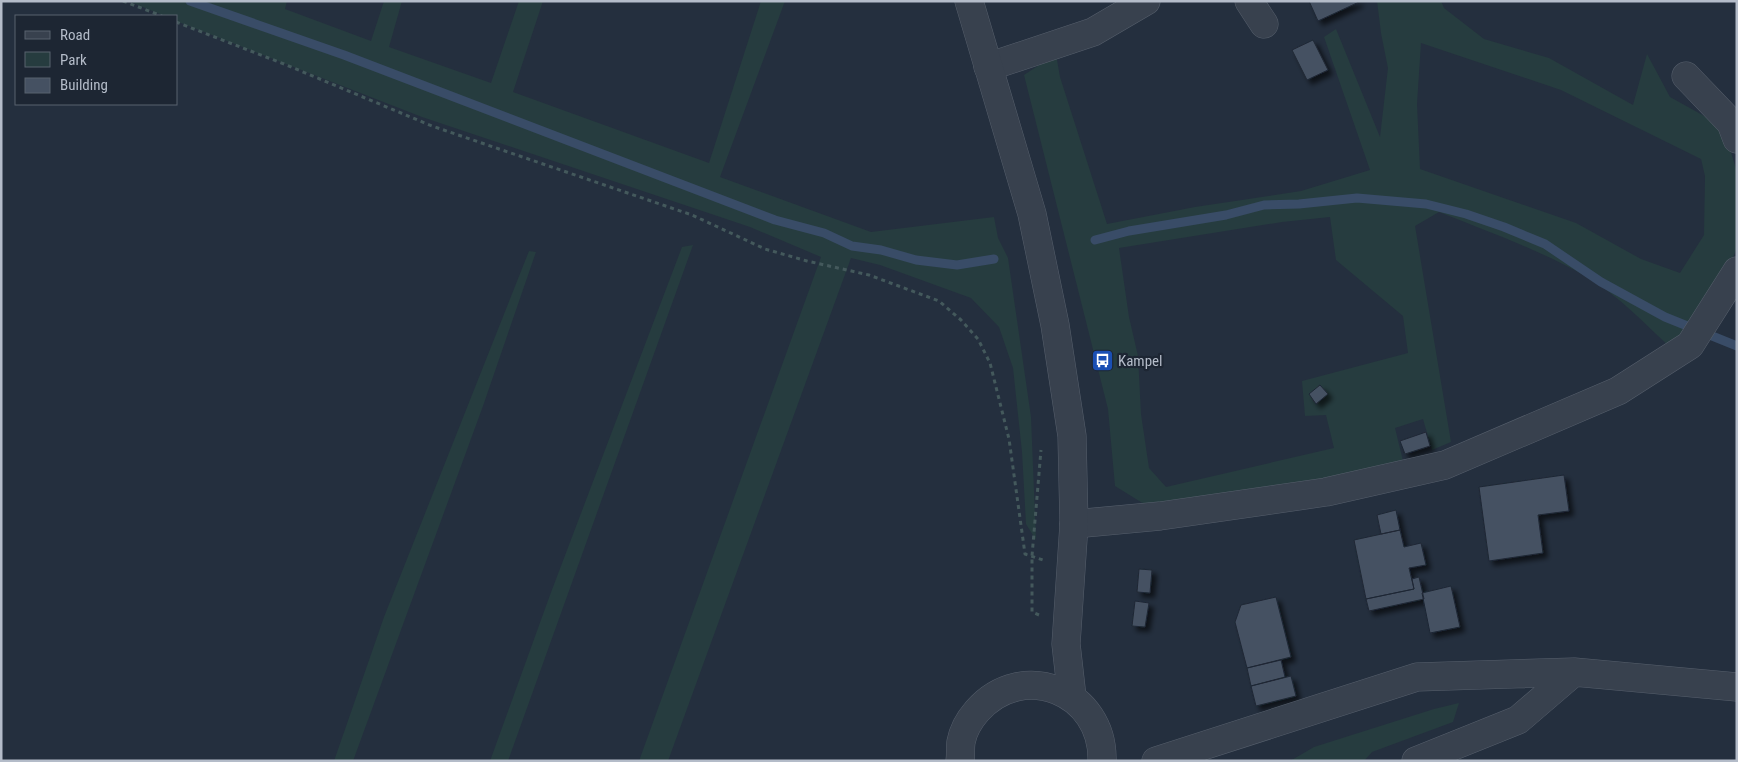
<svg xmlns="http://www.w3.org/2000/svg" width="1738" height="762" viewBox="0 0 1738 762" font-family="'Roboto Condensed',sans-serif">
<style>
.green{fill:#263c3f;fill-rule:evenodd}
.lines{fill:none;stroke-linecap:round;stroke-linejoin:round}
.stream{stroke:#394c67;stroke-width:9}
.building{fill:#455162;stroke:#1f2835;filter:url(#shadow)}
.minor-casing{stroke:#565f6c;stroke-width:29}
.tertiary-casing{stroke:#565f6c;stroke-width:29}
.path{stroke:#44595c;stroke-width:3;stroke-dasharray:4 4;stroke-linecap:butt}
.minor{stroke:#38414e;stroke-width:28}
.tertiary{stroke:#38414e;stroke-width:28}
.labels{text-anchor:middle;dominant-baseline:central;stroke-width:4.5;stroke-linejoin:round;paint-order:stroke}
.poi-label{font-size:15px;fill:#b4bcc9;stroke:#1d2633;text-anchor:start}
</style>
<defs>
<filter id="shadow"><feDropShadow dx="4.5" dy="4.5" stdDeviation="2.5" flood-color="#0009"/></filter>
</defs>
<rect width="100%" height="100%" fill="#242f3e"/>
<path class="green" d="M128,1H287L285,9L371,41L384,1H402L389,47L491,83L519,1H543L513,92L709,163L761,1H785L720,177L871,232L994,217L998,238L1008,258L1031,417L1036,540L1026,524L1022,452L1013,368L999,327L971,298L880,265L851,258L668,761H639L821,257L750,227L422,117L176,21V16H165Z
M1377,1H1441L1444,8L1484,39L1549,58L1633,105L1647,54L1670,97L1706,117L1721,129L1730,149L1737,172V247L1729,269L1672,349C1645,324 1619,296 1587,277C1540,250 1489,232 1439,212L1415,226L1451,442L1432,450L1423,419L1395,428L1403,461L1363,474L1214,497L1144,504L1115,486L1108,409L1024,75L1056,54L1060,77L1107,224L1195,207L1301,191L1370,170L1324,37L1336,29L1380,137L1388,68L1381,33ZM1421,43L1561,90L1701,159L1705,176L1704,235L1680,273L1641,259L1576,223L1420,169L1417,104ZM1330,217L1336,260L1403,316L1408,353L1302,381L1305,416L1326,415L1334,448L1166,487L1149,468L1141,414L1138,356L1129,317L1119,248L1282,222Z
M693,245L508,761H490L550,595L682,247Z
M529,251L536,252L483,406L353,761H334L384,617Z
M1459,703L1453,722L1372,752L1364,761H1290L1314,747L1434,709Z"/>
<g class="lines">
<path class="stream" d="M190,1L344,55L775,220L824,233L852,246L881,250L916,260L957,265L994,259
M1095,240L1129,231L1226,215L1264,205L1299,204L1357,198L1426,204L1466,214L1504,227L1545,244L1601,282L1665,317L1737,346"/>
</g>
<path class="building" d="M1309,1H1359V2L1318,21Z
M1313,40L1328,70L1307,80L1292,50Z
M1320,385L1328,394L1316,404L1309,394Z
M1426,432L1430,446L1405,454L1400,441Z
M1564,475L1569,511L1538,515L1543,553L1489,561L1479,487Z
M1396,510L1400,530L1381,534L1377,515Z
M1400,530L1404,547L1421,543L1426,565L1409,568L1414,589L1366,599L1354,540Z
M1139,569L1152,570L1150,593L1137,592Z
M1419,577L1424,599L1369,611L1366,599L1414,589L1412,579Z
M1451,586L1460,627L1430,633L1422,593Z
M1276,597L1291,657L1247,668L1235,622L1241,605Z
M1135,601L1149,603L1145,627L1132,626Z
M1281,660L1285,677L1251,686L1247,668Z
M1291,676L1296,696L1256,706L1251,686Z"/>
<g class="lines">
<defs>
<path id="minor" d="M1249,1L1264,24
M988,67L1093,32L1146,1
M1686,76L1731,123L1737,139
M1074,524L1160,516L1326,492L1445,465L1618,391L1690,345L1737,271
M1156,761L1417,677L1574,672L1737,687
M1416,761L1518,720L1574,672"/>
<path id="tertiary" d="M969,1L1032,214L1055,325L1072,436L1074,524L1066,644L1072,697
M960,761C961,755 960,748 961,742C963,731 970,719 977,711C1022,659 1104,691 1102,761"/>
</defs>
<use href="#minor" class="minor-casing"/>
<use href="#tertiary" class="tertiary-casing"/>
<path class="path" d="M123,1L162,16
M176,22L284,64L432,126L692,215L765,249L807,261L869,275L939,301L961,320L978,339L990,363L1009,439L1025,554L1043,560
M1039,615L1032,612V556L1041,450"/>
<use href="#minor" class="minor"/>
<use href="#tertiary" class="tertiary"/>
</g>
<defs>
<symbol id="bus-square" viewBox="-11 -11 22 22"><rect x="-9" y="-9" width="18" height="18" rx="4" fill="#1a4fb4" stroke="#1d2633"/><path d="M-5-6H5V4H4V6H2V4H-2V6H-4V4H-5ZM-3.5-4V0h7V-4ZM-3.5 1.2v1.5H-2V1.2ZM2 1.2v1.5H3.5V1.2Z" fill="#fff"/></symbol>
</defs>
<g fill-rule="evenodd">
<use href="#bus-square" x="1090" y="348" width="25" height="25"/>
</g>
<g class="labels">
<g class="poi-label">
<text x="1118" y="361">Kampel</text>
</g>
</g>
<rect width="1738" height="762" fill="none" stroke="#b4bcc9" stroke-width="5"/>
<rect x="15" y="15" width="162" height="90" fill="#1d2633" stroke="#59626f"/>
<rect x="25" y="31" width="25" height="8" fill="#38414e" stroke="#59626f"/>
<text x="60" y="40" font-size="15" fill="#b4bcc9">Road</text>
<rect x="25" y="52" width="25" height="15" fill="#263c3f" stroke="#59626f"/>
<text x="60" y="65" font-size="15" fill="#b4bcc9">Park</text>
<rect x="25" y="78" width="25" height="15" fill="#455162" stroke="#59626f"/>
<text x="60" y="90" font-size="15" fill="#b4bcc9">Building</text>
</svg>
